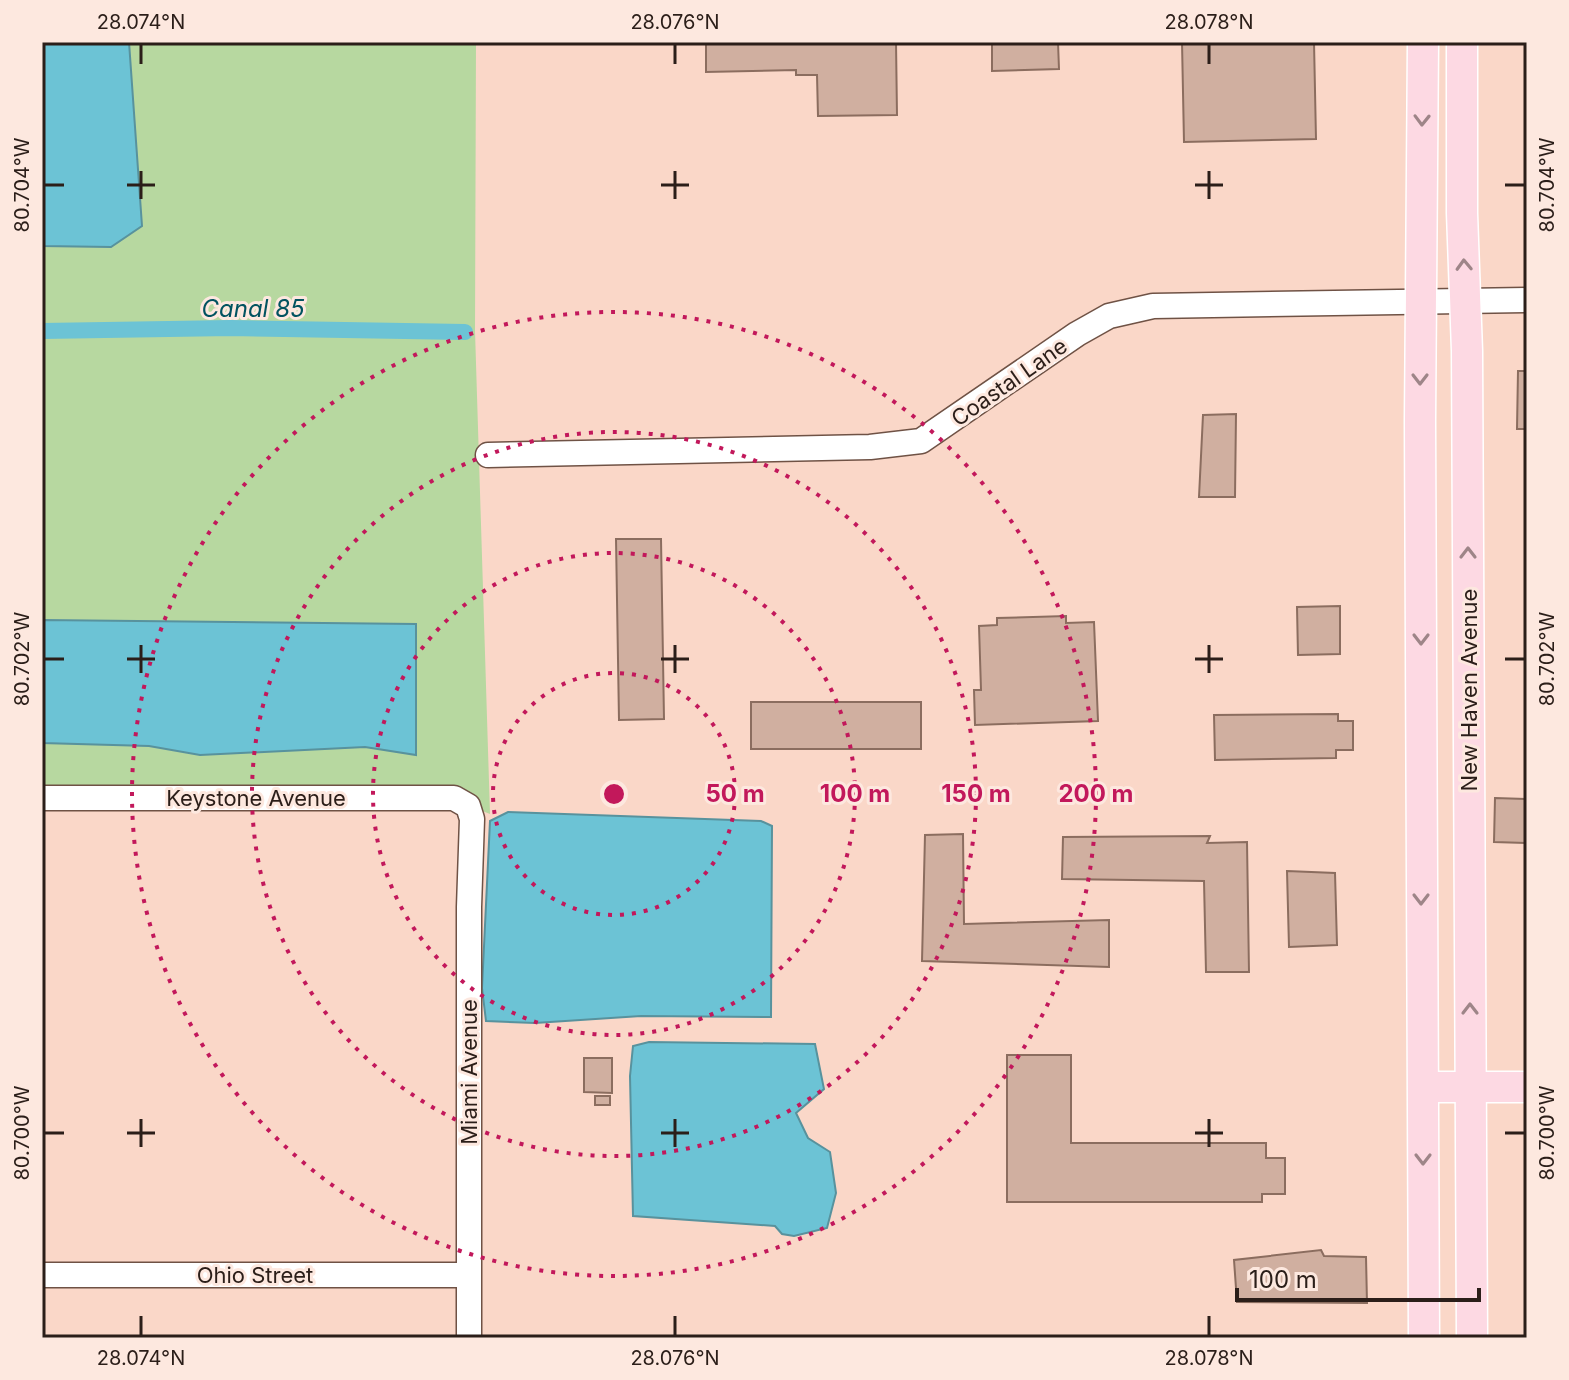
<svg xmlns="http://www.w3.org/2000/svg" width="1569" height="1380" viewBox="0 0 1569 1380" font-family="Inter,sans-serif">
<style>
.green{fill:#b7d8a0}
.water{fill:#6cc3d5;stroke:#58929d;stroke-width:2}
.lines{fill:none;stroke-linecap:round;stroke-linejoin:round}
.canal{stroke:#6cc3d5;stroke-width:16}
.building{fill:#d0afa0;stroke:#8b6d5f;stroke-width:2}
.minor-casing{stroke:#6f5245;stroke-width:27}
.major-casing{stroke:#fff;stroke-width:33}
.minor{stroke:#fff;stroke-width:24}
.major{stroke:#fdd9e3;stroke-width:30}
.oneway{stroke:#9e8588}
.ticks{fill:none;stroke:#2b1e19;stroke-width:3}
.ring{fill:none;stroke:#c2185b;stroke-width:4;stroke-dasharray:4 8}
.labels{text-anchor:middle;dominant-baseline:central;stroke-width:6;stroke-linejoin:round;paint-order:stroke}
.street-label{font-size:22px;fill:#2b1e19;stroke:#fde8df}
.water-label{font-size:24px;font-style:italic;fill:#015360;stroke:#fde8df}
.centre{fill:#c2185b;stroke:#fde8df;stroke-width:4}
.ring-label{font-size:24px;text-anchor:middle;font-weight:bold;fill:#c2185b;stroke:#fde8df;stroke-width:6;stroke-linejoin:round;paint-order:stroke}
.neatline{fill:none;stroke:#2b1e19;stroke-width:3}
.ticks-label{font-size:20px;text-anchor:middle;fill:#2b1e19}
</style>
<rect width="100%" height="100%" fill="#fad7c8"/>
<path class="green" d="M129,42H476L475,331L490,814L457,801L42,798V743L149,746L200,755L365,747L416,755V624L42,620V246L111,247L142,226Z"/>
<path class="water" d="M42,42H129L142,226L111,247L42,246Z
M42,620L416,624V755L365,747L200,755L149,746L42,743Z
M508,812L761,821L772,826L771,1017L641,1016L535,1023L486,1021L482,988L490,821Z
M649,1042L815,1044L824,1089L796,1113L808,1138L830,1152L836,1193L827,1228L794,1236L782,1234L775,1226L633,1216L630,1076L633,1046Z"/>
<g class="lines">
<path class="canal" d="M42,331L231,328L465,332"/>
</g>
<path class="building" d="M706,42H896L897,115L818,116L817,75H796V70L706,72Z
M992,42H1058L1059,69L992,71Z
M1182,42H1314L1316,139L1184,142Z
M1518,371H1527V429H1517Z
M1236,414L1235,497H1199L1203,415Z
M616,539H661L664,719L619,720Z
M1340,606V654L1298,655L1297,607Z
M1066,616V623L1094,622L1098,721L975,725L974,690H981L979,626L997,625V618Z
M751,702H921V749H751Z
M1338,714V721H1353V750H1336V758L1215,760L1214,715Z
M1495,798L1527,799V843L1494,842Z
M963,834L964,924L1109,920V967L922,961L925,835Z
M1210,836L1207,843L1247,842L1249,972H1206L1204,881L1062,879L1063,837Z
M1287,871L1335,873L1337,945L1289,947Z
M1007,1055H1071V1143H1266V1158H1285V1194H1262V1202H1007Z
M584,1058H612V1093L584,1092Z
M595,1096H610V1105H595Z
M1321,1250L1324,1256L1366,1257L1367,1303L1237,1302L1234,1260Z"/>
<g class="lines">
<defs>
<path id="minor" d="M488,455L870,447L921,441L1077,334L1109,316L1153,306L1527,300
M42,798H454L468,806L472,819L469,907V1338
M42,1275H469"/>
<path id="major" d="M1423,42L1420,421L1424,1338
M1462,42V213L1467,351L1472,1338
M1423,1087H1527"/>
</defs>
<use href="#minor" class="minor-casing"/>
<use href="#major" class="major-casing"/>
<use href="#minor" class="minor"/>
<use href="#major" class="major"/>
</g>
<defs><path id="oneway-chevron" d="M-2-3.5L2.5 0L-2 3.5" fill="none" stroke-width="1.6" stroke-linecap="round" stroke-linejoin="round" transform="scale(2)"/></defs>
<g class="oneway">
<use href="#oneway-chevron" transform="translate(1422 120) rotate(91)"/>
<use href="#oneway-chevron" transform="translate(1464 265) rotate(-92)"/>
<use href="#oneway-chevron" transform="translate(1420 379) rotate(90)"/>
<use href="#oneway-chevron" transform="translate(1468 553) rotate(-90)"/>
<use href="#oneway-chevron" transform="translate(1421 639) rotate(90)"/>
<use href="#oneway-chevron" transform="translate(1421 899) rotate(90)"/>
<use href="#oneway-chevron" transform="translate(1470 1009) rotate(-90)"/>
<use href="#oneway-chevron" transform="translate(1423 1159) rotate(90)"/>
</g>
<path class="ticks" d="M141,44V64M675,44V64M1209,44V64M141,171V199M675,171V199M1209,171V199M44,185H64M127,185H155M661,185H689M1195,185H1223M1505,185H1525M141,645V673M675,645V673M1209,645V673M44,659H64M127,659H155M661,659H689M1195,659H1223M1505,659H1525M141,1119V1147M675,1119V1147M1209,1119V1147M44,1133H64M127,1133H155M661,1133H689M1195,1133H1223M1505,1133H1525M141,1316V1336M675,1316V1336M1209,1316V1336"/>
<g class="ring">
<circle cx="614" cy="794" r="121"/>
<circle cx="614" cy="794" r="241"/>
<circle cx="614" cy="794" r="362"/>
<circle cx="614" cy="794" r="482"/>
</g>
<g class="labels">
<g class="street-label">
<text transform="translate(1009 382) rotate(-35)">Coastal Lane</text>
<text transform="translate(1469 690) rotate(-90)">New Haven Avenue</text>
<text x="256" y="798">Keystone Avenue</text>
<text transform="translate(469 1072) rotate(-90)">Miami Avenue</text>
<text x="255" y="1275">Ohio Street</text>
</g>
<g class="water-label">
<text x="253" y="308">Canal 85</text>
</g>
</g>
<circle cx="614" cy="794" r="12" class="centre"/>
<g class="ring-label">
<text x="735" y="802">50 m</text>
<text x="855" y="802">100 m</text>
<text x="976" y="802">150 m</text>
<text x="1096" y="802">200 m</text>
</g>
<rect width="1569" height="1380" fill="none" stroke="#fde8df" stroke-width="88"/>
<path d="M1237 1288v12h242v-12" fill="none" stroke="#2b1e19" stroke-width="4"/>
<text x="1249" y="1288" font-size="24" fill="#2b1e19" stroke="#fde8df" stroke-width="6" paint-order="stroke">100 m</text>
<rect x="44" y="44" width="1481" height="1292" class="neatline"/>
<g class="ticks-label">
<text x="141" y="29">28.074°N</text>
<text x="675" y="29">28.076°N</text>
<text x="1209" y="29">28.078°N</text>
<text transform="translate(1547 185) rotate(-90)" y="7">80.704°W</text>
<text transform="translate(22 185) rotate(-90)" y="7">80.704°W</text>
<text transform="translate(1547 659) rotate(-90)" y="7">80.702°W</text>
<text transform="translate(22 659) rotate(-90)" y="7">80.702°W</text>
<text transform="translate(22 1133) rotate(-90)" y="7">80.700°W</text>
<text transform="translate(1547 1133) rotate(-90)" y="7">80.700°W</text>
<text x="141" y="1365">28.074°N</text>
<text x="675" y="1365">28.076°N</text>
<text x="1209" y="1365">28.078°N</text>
</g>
</svg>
